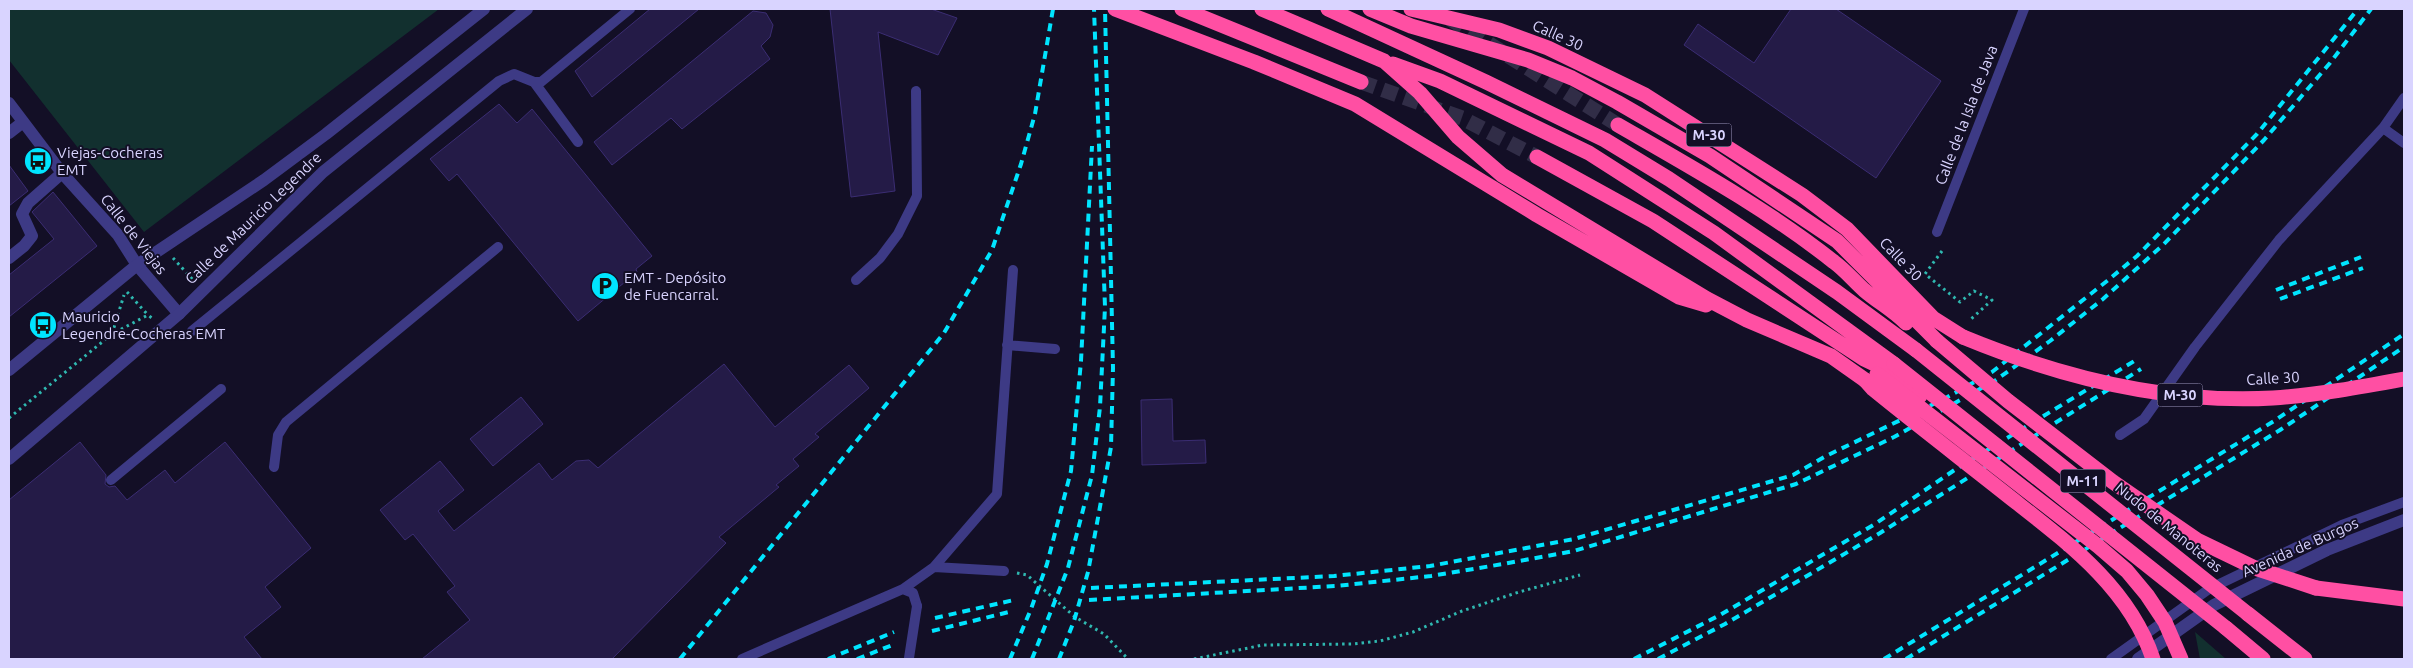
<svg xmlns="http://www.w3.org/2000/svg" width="2413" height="668" viewBox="0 0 2413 668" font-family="Ubuntu,sans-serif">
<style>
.green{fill:#12302f}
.building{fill:#241b47;stroke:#3b2d73}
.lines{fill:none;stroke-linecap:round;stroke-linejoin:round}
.motorway-tunnel{stroke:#312d47;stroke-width:15;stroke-dasharray:15 8;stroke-linecap:butt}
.path{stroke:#2fb8b0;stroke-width:3;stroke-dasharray:2.5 4;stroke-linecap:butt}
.service{stroke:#3d3a85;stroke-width:10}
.minor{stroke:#3d3a85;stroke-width:12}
.tertiary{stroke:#3d3a85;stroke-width:12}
.motorway{stroke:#ff4fa3;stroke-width:15}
.rail{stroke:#00e5ff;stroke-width:4;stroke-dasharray:8 6;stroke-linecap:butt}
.service-bridge{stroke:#3d3a85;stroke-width:10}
.motorway-bridge{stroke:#ff4fa3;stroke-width:15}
.labels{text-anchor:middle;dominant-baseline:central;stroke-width:4;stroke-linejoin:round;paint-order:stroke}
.shield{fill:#130f26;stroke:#9e99be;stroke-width:1}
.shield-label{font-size:14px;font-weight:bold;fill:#d9d4ff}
.street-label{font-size:15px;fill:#d9d4ff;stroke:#130f26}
.poi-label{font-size:15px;fill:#d9d4ff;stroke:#130f26;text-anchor:start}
</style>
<rect width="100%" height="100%" fill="#130f26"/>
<path class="green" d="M9,9H439L144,232L9,60Z
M2195,632L2226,659H2200Z"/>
<path class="building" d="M650,9H699L592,97L575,71Z
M830,9H931L957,18L938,55L878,32L895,191L851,197Z
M1791,9H1836L1941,81L1876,178L1684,45L1698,24L1754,63Z
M753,11L766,13L773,25L770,37L761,46L770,59L682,129L671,118L612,165L594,142Z
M499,104L517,123L532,109L652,256L636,269L637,272L578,321L457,174L449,181L430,159Z
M9,165L28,191L9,206Z
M53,192L97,246L9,317V275L54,239L32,212Z
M724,364L775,427L849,365L869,388L815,434L819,437L793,459L799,466L776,485L779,487L719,537L726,543L612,659H422L470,620L447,592L455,586L413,534L405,540L380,510L440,461L464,490L438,511L454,531L539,463L552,480L576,461L589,460L598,468Z
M521,397L543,424L493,466L470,439Z
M1172,399L1173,441L1205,440L1206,463L1142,465L1141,400Z
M80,442L106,475L105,484L109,487L115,486L127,500L165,470L175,483L225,442L311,548L265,587L281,607L244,637L262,659H9V500Z"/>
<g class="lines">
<path class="motorway-tunnel" d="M1450,19L1618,125
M1361,82L1462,118L1537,157"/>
<path class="path" d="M1942,251L1925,274L1960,302L1974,291L1992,300L1970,320
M173,258L194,281
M127,292L148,315
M112,334L124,295
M9,418L112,334L148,315L153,319
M1017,573L1027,575L1075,617L1104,634L1128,659
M1194,659L1263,645L1353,644L1380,641L1413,632L1462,611L1519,592L1580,575"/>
<path class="service" d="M534,82L578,142
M2383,128L2404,98
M1937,232L2024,9
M856,280L880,258L898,234L917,196L916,91
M192,331L499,81L514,74L534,82H541L630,9
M1007,345L1055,349
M2120,435L2144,419L2195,347L2279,240L2383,128L2404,143
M274,467L278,435L286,422L498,247
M111,480L221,389
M934,567L997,494L1013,270
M903,589L934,567L1004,571
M742,659L903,589L913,593L917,606
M2111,659L2209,589L2342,525L2404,502"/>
<path class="minor" d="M9,103L62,173L118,235L137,265L179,314
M9,133L23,122
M9,258L24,246L32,236L22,214L28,203L62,173"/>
<path class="tertiary" d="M9,370L137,265L264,180L326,134L484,9
M9,459L179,314L323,172L527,9
M2138,659L2214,605L2327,550L2404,520"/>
<path class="motorway" d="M1115,9L1254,62L1355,104L1537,215L1679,297L1706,305
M1182,9L1361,82
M1262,9L1384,61L1420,93L1458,137L1502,175L1707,299L1747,320L1831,356L1865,380
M1328,9L1486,82L1605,140L1669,179L1837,292L1916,350
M1370,9L1411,26L1528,60L1572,78L1617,102L1710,156L1837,241L1937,341
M1411,9L1499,30L1548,48L1645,95L1802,195L1847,229L1933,318L1963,337
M1393,64L1440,81L1589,153L1714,233L1894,364
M1618,125C1691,167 1767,209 1834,262C1845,270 1854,281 1864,290C1878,302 1893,310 1906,323
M1537,157L1653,221L1864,359L1885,369L1920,396
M2316,588L2404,599
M2248,614L2305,659
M2226,628L2263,659"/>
<path class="rail" d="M2276,290L2361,257
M2280,299L2363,268
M1091,588L1334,576L1430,566L1574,539L1793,475L1826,456L1944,399L1992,372L2107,281L2137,256L2257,134L2358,9
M1089,600L1336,586L1431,576L1503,564L1574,551L1796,484L1894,437L1996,380L2050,341L2103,299L2164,244L2264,140L2330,63L2371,9
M935,618L1014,600
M932,631L1009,612
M680,659L944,333L992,250L1021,164L1035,114L1053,9
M828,659L894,632
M857,659L895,644
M1010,659L1031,609L1047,564L1071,471L1081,361L1092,146
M1032,659L1068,568L1092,475L1100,407L1105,307L1094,9
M1059,659L1074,621L1088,572L1111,447L1113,368L1105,9
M1634,659L1720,615L1875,524L1956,469L2136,360
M1658,659L1725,624L1880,533L2141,369
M1884,659L2274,421L2404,334
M1906,659L2280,430L2404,347"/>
<path class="service-bridge" d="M909,658L917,606"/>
<path class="motorway-bridge" d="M1963,337C2060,377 2167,404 2273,398C2317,395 2361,387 2404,379
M1937,341L2008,401L2113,482L2197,540L2255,568L2316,588
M1916,350L2248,614
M1894,364L2226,628
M1877,374L2098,546L2127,571L2147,595L2165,622L2181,659
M1865,380L1873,389C1916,424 1959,457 2002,491C2061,538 2128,584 2153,659"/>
</g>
<defs>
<symbol id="bus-disc" viewBox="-11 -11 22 22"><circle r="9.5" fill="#00e5ff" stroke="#130f26"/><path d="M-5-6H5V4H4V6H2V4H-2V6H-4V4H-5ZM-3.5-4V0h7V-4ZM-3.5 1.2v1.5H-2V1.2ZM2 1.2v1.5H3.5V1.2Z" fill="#111"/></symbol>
<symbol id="parking-disc" viewBox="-11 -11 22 22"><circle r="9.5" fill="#00e5ff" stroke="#130f26"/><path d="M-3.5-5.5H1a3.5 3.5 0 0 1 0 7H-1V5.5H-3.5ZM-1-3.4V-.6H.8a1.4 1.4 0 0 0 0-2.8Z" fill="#111"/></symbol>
</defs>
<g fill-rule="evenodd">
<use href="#bus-disc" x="22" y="145" width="32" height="32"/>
<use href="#parking-disc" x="589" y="270" width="32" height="32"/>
<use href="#bus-disc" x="27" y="309" width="32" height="32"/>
</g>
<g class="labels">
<g class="shield">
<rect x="1686.5" y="123.5" width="45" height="23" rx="4"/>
<rect x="2157.5" y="383.5" width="45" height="23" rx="4"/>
<rect x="2060.5" y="469.5" width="45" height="23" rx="4"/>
</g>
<g class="shield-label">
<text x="1709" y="135">M-30</text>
<text x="2180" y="395">M-30</text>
<text x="2083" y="481">M-11</text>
</g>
<g class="street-label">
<text transform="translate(1558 35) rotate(24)">Calle 30</text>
<text transform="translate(1966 115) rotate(-69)">Calle de la Isla de Java</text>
<text transform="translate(253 218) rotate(-44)">Calle de Mauricio Legendre</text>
<text transform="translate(134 234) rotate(52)">Calle de Viejas</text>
<text transform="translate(1901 259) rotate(46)">Calle 30</text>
<text transform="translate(2273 378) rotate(-3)">Calle 30</text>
<text transform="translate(2169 527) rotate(39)">Nudo de Manoteras</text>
<text transform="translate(2300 547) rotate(-24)">Avenida de Burgos</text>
</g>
<g class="poi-label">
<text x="57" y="152">Viejas-Cocheras<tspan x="57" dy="17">EMT</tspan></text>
<text x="624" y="277">EMT - Depósito<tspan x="624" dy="17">de Fuencarral.</tspan></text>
<text x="62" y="316">Mauricio<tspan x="62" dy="17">Legendre-Cocheras EMT</tspan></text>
</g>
</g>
<rect width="2413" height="668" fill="none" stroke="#d9d4ff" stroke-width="20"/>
</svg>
